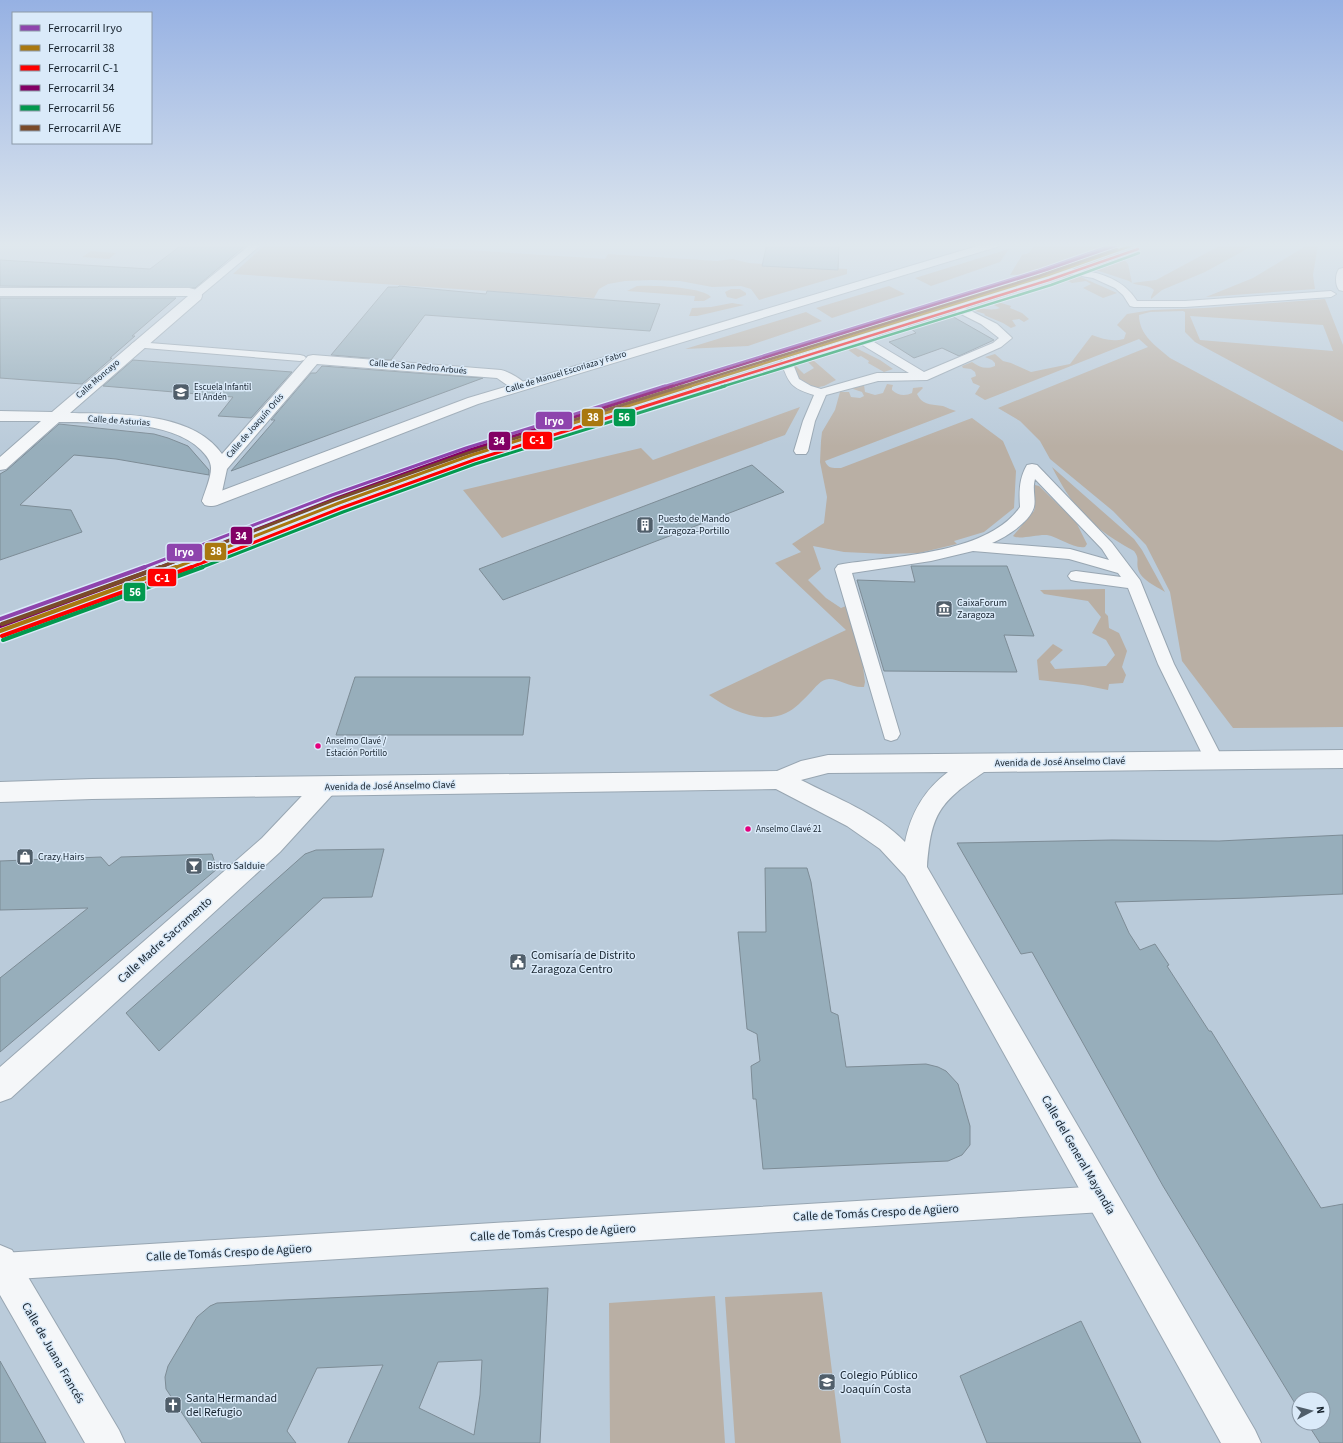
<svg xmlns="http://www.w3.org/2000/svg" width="1343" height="1443" viewBox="0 0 1343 1443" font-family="'Source Sans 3',sans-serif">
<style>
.green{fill:#b9afa4;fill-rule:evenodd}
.building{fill:#97aebb;stroke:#7d8c96;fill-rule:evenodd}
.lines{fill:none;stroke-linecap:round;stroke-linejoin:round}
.pedestrian-casing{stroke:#98a6b2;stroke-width:2}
.minor-casing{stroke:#98a6b2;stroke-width:2}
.tertiary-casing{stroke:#98a6b2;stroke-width:2}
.primary-casing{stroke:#98a6b2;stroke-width:2}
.pedestrian{fill:#f5f7f9;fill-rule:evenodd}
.minor{fill:#f5f7f9;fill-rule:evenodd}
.tertiary{fill:#f5f7f9;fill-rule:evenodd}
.primary{fill:#f5f7f9;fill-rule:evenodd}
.rail-1-far2-casing{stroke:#daeaf9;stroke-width:4.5}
.rail-1-far1-casing{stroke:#daeaf9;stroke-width:5.5}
.rail-1-casing{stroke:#daeaf9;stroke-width:7}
.rail-2-far2-casing{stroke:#daeaf9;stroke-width:4.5}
.rail-2-far1-casing{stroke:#daeaf9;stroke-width:5.5}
.rail-2-casing{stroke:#daeaf9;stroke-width:7}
.rail-3-far2-casing{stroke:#daeaf9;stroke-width:4.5}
.rail-3-far1-casing{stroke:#daeaf9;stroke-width:5.5}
.rail-3-casing{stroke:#daeaf9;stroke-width:7}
.rail-4-far2-casing{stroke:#daeaf9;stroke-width:4.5}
.rail-4-far1-casing{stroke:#daeaf9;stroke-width:5.5}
.rail-4-casing{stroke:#daeaf9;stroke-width:7}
.rail-5-far2-casing{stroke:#daeaf9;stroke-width:4.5}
.rail-5-far1-casing{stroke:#daeaf9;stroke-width:5.5}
.rail-5-casing{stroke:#daeaf9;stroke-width:7}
.rail-6-far2-casing{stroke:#daeaf9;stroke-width:4.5}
.rail-6-far1-casing{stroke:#daeaf9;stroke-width:5.5}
.rail-6-casing{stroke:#daeaf9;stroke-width:7}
.rail-1-far2{stroke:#8e44ad;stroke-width:2.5}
.rail-1-far1{stroke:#8e44ad;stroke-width:3}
.rail-1{stroke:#8e44ad;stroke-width:4}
.rail-2-far2{stroke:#a97810;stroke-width:2.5}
.rail-2-far1{stroke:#a97810;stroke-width:3}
.rail-2{stroke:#a97810;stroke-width:4}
.rail-3-far2{stroke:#f00;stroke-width:2.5}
.rail-3-far1{stroke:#f00;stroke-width:3}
.rail-3{stroke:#f00;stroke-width:4}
.rail-4-far2{stroke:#830065;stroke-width:2.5}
.rail-4-far1{stroke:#830065;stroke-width:3}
.rail-4{stroke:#830065;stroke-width:4}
.rail-5-far2{stroke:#02994e;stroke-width:2.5}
.rail-5-far1{stroke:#02994e;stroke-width:3}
.rail-5{stroke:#02994e;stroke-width:4}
.rail-6-far2{stroke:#7a4b2a;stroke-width:2.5}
.rail-6-far1{stroke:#7a4b2a;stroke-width:3}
.rail-6{stroke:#7a4b2a;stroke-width:4}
.bus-dot{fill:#e5007d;stroke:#daeaf9;stroke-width:1.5}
.labels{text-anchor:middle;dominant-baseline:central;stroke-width:3;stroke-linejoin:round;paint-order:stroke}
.far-street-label{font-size:9px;fill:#17232e;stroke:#daeaf9}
.far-poi-label{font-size:9px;fill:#17232e;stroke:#daeaf9;text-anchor:start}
.bus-label{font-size:9px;fill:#17232e;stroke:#daeaf9;text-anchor:start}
.poi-label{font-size:10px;fill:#17232e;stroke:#daeaf9;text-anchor:start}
.street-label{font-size:10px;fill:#17232e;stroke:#daeaf9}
.near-street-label{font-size:12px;fill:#17232e;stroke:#daeaf9}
.near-poi-label{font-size:12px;fill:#17232e;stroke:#daeaf9;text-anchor:start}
.line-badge{stroke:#daeaf9;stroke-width:1.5}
.badge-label{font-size:11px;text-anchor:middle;font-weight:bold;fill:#fff}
</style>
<rect width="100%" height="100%" fill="#bacbda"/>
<path class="green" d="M266,244H376L605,259L608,254L717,261L732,259L749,263L847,269V274L759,300L751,289L741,286L712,287L680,281L652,280L625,281L608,284L599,289L594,298L233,274Z
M1035,244H1111L1128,264L1132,283L1156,280L1223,244H1256L1205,272L1162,290L1151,299V297L1154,290C1146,283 1136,287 1129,281L1099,271L1072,267L1047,269L1034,274L1010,275L1022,255L1029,253Z
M1303,244H1318L1313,275L1315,289L1206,297L1253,278L1306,246Z
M1009,249L1000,262L931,286L915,278Z
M91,251L116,253L109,259L82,257Z
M1074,274L1117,293L1103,298L1083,288L1091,284L1086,281L1072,283L1060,277Z
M637,286C651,285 703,287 711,297L704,301H694L695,296L627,291Z
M889,286L905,294L832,318L816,308Z
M731,289H740L746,293V295L736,299L727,297L725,292Z
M1325,299L1343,345V422L1195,342L1185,332V312L1183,311L1150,312L1139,315C1139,335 1156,346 1170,358L1343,451V727L1233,728L1182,661L1170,592L1146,545L1113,511L1050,459L1040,441L1020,421L998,408L1148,347L1139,339L985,400L975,394L980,386L973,383L971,378L976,376L975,372L971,369L963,368L962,366L972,362C979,367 986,370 995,366V363L992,360L985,357L995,354L1003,361L1011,363L1031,372L1070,364L1092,335C1103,339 1112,342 1124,339L1126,333L1117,325L1127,314L1152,310L1205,308ZM1190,316L1323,325L1333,351L1200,340Z
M998,302L1011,306L1010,308L1022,313L1029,319L1024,322L1019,319L1012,320L1016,326L1011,328L1003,323L984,315L985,314L972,310C982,306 989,312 1000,308L992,304Z
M732,303L744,305L697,316H689L692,308L711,307Z
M806,312L822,321L748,346L685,349Z
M854,347L880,360L893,369L884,372L868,363L869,361L861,356L858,357L847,349Z
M813,360L836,380L824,386L810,389L803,386L790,367L795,365L804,374L814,368L807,361Z
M887,384L893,385L892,388V390C898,396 906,396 912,393L913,388L922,387L923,388L917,394C923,406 932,404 943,406C948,408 952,410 956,411L825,461C828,469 833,468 841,468L972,418L1003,441L1016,471L1014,508L984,532L954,541L957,544L919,553L886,554L844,552L813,546L821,569L808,580L826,598L841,608L846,606L860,644L865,682L864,687C851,688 839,679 829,679C821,679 815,688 810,693C803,700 795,709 786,713C761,725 730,710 709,695L846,630L775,563L801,552L792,544L824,523L827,497L820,462L821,441L822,432L835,410L840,392H849L851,397L860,398L864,396L862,392L850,388L864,385L865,392L875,395L883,393Z
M800,407L785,435L502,538L463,490L641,448L653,460Z
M1052,467L1134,539L1142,550L1165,592C1156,586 1141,580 1138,569C1136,561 1140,559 1134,551C1091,527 1075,511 1052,467Z
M1035,485L1039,486L1076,522L1087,544L1085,547C1073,549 1059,537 1047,535C1038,534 1019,540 1013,536L1034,511L1035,507L1032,487Z
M1105,589V613L1108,616L1109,628L1119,633L1127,651L1122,667L1126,675L1123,683L1109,684L1108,690L1083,685L1039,680L1037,660L1053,644L1063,650L1050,662L1055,669L1106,666L1115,655L1106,640L1092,633L1101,617L1088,601L1044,594L1040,590Z
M822,1292L841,1443H735L725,1297Z
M715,1296L725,1443H610L609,1303Z"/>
<path class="building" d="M183,244H247L195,288L0,286V260L150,269Z
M767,244H839L838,270L762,266Z
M399,286L486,294L487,291L660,304L650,331L425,315L391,360L331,355L388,287H398Z
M0,298H176L132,336H135L110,358H112L82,384L0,378Z
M950,315L994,340L959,356L942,348L914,358L889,342L916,333L908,326L923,320Z
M133,360L292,372L251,418L218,416L233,397L103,386Z
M322,366L483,378L231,471L275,420H271L311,373H316Z
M59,424L154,434L168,438L188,446L209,470V475L116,459L74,455L20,505L71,510L82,532L0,560V474L7,470Z
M752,465L784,492L503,600L479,569Z
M911,566H1007L1034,636L1004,635L1017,672L884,671L857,580L915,582Z
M355,677H530L523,735H336Z
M1343,835V894L1250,898L1115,902L1129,933L1140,950L1155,944L1169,965L1167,966L1209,1031H1211L1321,1208L1343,1204V1443H1320L1307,1423H1323V1399H1299V1410L1163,1186L1032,952L1021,954L957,843L1112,840L1219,841Z
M384,849L372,897L323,898L159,1051L126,1013L305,854L316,850Z
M212,854L217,869L0,1052V978L88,908L0,910V861L101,857L109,866L121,857Z
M765,868H807L811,882L831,1012L838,1015L846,1067L926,1064L938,1067L946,1071L958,1084L970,1126V1145L962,1155L948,1161L763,1169L756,1099H753L751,1066L760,1061L757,1034L747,1029L738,932H766Z
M548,1288L540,1443H348L383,1365L317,1368L287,1431L296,1443H202L166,1389L165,1377L168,1366L197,1317L210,1306L217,1303ZM482,1360L480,1395L474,1435L419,1408L438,1362Z
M1081,1321L1141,1443H987L960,1376Z
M0,1361L46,1443H0Z"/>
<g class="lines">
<defs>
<path id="pedestrian" d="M251,244H262L200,296H192L191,294L192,292Z
M1069,268C1096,272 1121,276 1137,301H1185L1331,291L1336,294L1331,297L1185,307H1134L1130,306L1123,295L1115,288L1093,278L1070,274L965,308L997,324L1010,336L1012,338L1001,347L927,380L878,381L826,395L815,421L808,451L806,454H796L794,451L803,421L814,395C791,388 789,384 781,362L783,360L851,338L848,335L850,333L854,332L861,335L915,315L946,307L940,302L941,300H949L957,304ZM955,311L981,324L999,338L993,343L924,372L869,339L923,319ZM859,343L909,373H877L821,389L811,386L799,379L793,364Z
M137,342L300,355L304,356L306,358L304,360L300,361L133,347L131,345L133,343Z
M1032,464L1037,465L1112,543L1140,580L1174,664L1223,759L1221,764L1214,766L1207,764L1158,664L1128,588L1076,581L1071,580L1068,576L1071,572L1076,571L1121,577L1118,573L1069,559L973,551L931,561L852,573L900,734L897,739L891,741L885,739L835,569L838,565L843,564C894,556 988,554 1020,507C1019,493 1019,478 1027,465ZM1035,479L1102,549L1109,560L1070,549L992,543C1006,537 1030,522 1034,507C1036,499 1032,489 1035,479Z
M1103,1186L1112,1190L1116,1199L1112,1208L1103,1212L0,1280V1254L2,1253Z"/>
<path id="minor" d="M0,288H189L201,291L202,296L201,299L70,413C117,414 192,411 222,454L308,356L313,355L501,370C509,372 522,379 527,386L525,389C514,392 506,384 497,378L317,364L227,469L220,501L217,505L211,506L205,505L202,501C205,491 211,478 211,468C211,461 206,455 201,450C170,419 101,423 59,422L6,469L0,470V457L41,421H0V411L52,412L188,296H0Z
M325,777L333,780L337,787L333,794L280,852L11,1098L0,1102V1067L262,838L317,780Z
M0,1245L12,1250L119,1430L125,1443H85L0,1295Z"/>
<path id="tertiary" d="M984,244H1002L1000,246L478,404L217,505L211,506L205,505L202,501L205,497L468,398Z"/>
<path id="primary" d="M1343,268V291L1339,290C1335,285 1335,274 1339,269Z
M1343,750V768L984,772C940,802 931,813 927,867L1255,1430L1261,1443H1221L905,876L880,849L847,826L776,789L92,799L0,802V782L92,779L777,771L801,761L828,755ZM948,772C924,790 911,813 905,842C877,813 836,798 801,780L828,773Z"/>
</defs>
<use href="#pedestrian" class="pedestrian-casing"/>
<use href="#minor" class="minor-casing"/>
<use href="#tertiary" class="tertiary-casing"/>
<use href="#primary" class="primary-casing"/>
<use href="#pedestrian" class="pedestrian"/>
<use href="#minor" class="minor"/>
<use href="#tertiary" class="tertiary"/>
<use href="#primary" class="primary"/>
<defs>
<path id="rail-1-far2" d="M662,387L1038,271L1115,244"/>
<path id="rail-1-far1" d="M142,568L332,495L466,448L665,386"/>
<path id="rail-1" d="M0,619L145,567"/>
<path id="rail-2-far2" d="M688,387L1048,275L1136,244"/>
<path id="rail-2-far1" d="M174,568L339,503L472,455L691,386"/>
<path id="rail-2" d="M0,631L176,567"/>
<path id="rail-3-far2" d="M706,387L1049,280L1138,249"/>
<path id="rail-3-far1" d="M189,568L341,508L474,460L709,386"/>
<path id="rail-3" d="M2,636L192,567"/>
<path id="rail-4-far2" d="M670,387L1046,270L1121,244"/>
<path id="rail-4-far1" d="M158,568L337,498L470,450L673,386"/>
<path id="rail-4" d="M0,626L161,567"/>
<path id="rail-5-far2" d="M721,387L1051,285L1139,253"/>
<path id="rail-5-far1" d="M200,568L343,512L475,464L725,386"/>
<path id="rail-5" d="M3,640L203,567"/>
<path id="rail-6-far2" d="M680,387L1039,276L1117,249"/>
<path id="rail-6-far1" d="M158,568L334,500L468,453L683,386"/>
<path id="rail-6" d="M2,624L161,567"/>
</defs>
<use href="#rail-1-far2" class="rail-1-far2-casing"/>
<use href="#rail-1-far1" class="rail-1-far1-casing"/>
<use href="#rail-1" class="rail-1-casing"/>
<use href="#rail-2-far2" class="rail-2-far2-casing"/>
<use href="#rail-2-far1" class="rail-2-far1-casing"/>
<use href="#rail-2" class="rail-2-casing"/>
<use href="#rail-3-far2" class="rail-3-far2-casing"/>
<use href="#rail-3-far1" class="rail-3-far1-casing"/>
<use href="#rail-3" class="rail-3-casing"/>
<use href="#rail-4-far2" class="rail-4-far2-casing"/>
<use href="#rail-4-far1" class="rail-4-far1-casing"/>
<use href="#rail-4" class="rail-4-casing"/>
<use href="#rail-5-far2" class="rail-5-far2-casing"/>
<use href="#rail-5-far1" class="rail-5-far1-casing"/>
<use href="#rail-5" class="rail-5-casing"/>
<use href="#rail-6-far2" class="rail-6-far2-casing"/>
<use href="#rail-6-far1" class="rail-6-far1-casing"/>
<use href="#rail-6" class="rail-6-casing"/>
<use href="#rail-1-far2" class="rail-1-far2"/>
<use href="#rail-1-far1" class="rail-1-far1"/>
<use href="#rail-1" class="rail-1"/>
<use href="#rail-2-far2" class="rail-2-far2"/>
<use href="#rail-2-far1" class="rail-2-far1"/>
<use href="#rail-2" class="rail-2"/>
<use href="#rail-3-far2" class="rail-3-far2"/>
<use href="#rail-3-far1" class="rail-3-far1"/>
<use href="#rail-3" class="rail-3"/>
<use href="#rail-4-far2" class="rail-4-far2"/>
<use href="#rail-4-far1" class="rail-4-far1"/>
<use href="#rail-4" class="rail-4"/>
<use href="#rail-5-far2" class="rail-5-far2"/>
<use href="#rail-5-far1" class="rail-5-far1"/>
<use href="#rail-5" class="rail-5"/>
<use href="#rail-6-far2" class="rail-6-far2"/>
<use href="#rail-6-far1" class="rail-6-far1"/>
<use href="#rail-6" class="rail-6"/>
</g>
<linearGradient id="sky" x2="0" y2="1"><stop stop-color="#96b1e3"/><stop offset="0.55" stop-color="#e0e8ee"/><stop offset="1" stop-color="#e0e8ee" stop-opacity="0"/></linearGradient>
<rect width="1343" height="446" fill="url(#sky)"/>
<defs>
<symbol id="school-square" viewBox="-11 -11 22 22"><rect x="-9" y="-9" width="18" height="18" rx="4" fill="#505e6a" stroke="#daeaf9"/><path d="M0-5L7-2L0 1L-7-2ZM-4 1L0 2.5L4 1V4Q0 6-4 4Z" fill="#fff"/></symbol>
<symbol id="building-square" viewBox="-11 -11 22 22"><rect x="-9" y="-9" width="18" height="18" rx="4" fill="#505e6a" stroke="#daeaf9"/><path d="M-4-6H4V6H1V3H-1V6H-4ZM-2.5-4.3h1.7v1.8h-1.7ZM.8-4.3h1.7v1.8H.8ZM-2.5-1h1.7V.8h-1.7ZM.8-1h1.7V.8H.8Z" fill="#fff"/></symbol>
<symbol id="museum-square" viewBox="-11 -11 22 22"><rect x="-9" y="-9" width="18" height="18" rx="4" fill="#505e6a" stroke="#daeaf9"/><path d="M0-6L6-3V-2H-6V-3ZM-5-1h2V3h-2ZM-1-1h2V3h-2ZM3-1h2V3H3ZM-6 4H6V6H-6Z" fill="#fff"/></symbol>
<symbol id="shop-square" viewBox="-11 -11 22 22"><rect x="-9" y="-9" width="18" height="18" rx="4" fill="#505e6a" stroke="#daeaf9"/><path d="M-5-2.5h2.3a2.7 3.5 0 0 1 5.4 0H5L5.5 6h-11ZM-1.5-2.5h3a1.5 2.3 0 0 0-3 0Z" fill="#fff"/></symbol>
<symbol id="bar-square" viewBox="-11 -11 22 22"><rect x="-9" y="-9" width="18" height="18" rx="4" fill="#505e6a" stroke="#daeaf9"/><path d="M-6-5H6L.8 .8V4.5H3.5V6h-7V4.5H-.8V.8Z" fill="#fff"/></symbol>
<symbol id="civic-square" viewBox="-11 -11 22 22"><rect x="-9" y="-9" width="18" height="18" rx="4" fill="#505e6a" stroke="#daeaf9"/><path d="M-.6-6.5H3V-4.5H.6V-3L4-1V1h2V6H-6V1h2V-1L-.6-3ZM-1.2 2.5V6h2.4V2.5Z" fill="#fff"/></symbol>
<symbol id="church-square" viewBox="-11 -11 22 22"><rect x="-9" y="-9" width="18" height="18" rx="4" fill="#505e6a" stroke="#daeaf9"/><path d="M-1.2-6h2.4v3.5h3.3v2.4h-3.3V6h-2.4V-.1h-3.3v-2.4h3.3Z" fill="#fff"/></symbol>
</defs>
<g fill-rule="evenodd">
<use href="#school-square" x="171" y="382" width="20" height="20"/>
<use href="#building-square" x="635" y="515" width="20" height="20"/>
<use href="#museum-square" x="934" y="599" width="20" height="20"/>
<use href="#shop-square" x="15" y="847" width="20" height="20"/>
<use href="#bar-square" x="184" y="856" width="20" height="20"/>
<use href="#civic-square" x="508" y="952" width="20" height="20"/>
<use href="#school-square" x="817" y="1372" width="20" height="20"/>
<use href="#church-square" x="163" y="1395" width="20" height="20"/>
</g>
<g class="bus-dot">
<circle cx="318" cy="746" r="3.5"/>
<circle cx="748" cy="829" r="3.5"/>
</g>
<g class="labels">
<g class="far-street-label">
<text transform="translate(418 367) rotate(5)">Calle de San Pedro Arbués</text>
<text transform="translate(566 372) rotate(-17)">Calle de Manuel Escoriaza y Fabro</text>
<text transform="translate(98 379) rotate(-41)">Calle Moncayo</text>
<text transform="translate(119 421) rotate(4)">Calle de Asturias</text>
<text transform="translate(255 426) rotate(-49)">Calle de Joaquín Orús</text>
</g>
<g class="far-poi-label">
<text x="194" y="387">Escuela Infantil<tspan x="194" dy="10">El Andén</tspan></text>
</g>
<g class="bus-label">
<text x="326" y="741">Anselmo Clavé /<tspan x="326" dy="12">Estación Portillo</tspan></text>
<text x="756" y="829">Anselmo Clavé 21</text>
</g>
<g class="poi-label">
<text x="658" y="519">Puesto de Mando<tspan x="658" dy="12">Zaragoza-Portillo</tspan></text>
<text x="957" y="603">CaixaForum<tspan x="957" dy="12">Zaragoza</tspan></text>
<text x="38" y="857">Crazy Hairs</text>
<text x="207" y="866">Bistro Salduie</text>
</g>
<g class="street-label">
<text transform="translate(1060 762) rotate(-1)">Avenida de José Anselmo Clavé</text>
<text transform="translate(390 786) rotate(-1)">Avenida de José Anselmo Clavé</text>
</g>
<g class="near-street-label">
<text transform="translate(165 940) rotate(-42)">Calle Madre Sacramento</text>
<text transform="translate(1078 1155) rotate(60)">Calle del General Mayandía</text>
<text transform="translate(876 1213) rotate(-3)">Calle de Tomás Crespo de Agüero</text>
<text transform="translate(553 1233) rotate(-3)">Calle de Tomás Crespo de Agüero</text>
<text transform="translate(229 1253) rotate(-3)">Calle de Tomás Crespo de Agüero</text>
<text transform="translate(53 1353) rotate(60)">Calle de Juana Francés</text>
</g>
<g class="near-poi-label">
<text x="531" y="955">Comisaría de Distrito<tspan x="531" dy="14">Zaragoza Centro</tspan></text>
<text x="840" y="1375">Colegio Público<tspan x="840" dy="14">Joaquín Costa</tspan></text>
<text x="186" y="1398">Santa Hermandad<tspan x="186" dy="14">del Refugio</tspan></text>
</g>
</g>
<g class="line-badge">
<rect x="581" y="408" width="23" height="19" rx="4" fill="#a97810"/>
<rect x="613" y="408" width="23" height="19" rx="4" fill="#02994e"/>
<rect x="535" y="411" width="38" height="19" rx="4" fill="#8e44ad"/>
<rect x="522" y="431" width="31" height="19" rx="4" fill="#f00"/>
<rect x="488" y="431" width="23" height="20" rx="4" fill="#830065"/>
<rect x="230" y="526" width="23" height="19" rx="4" fill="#830065"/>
<rect x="204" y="542" width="23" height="19" rx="4" fill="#a97810"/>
<rect x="166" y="543" width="37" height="19" rx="4" fill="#8e44ad"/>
<rect x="147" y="568" width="30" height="19" rx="4" fill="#f00"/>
<rect x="123" y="582" width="23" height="20" rx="4" fill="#02994e"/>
</g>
<g class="badge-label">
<text x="593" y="421">38</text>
<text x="624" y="421">56</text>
<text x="554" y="425">Iryo</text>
<text x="537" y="444">C-1</text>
<text x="499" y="445">34</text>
<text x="241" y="540">34</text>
<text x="216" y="555">38</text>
<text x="184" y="556">Iryo</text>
<text x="162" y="582">C-1</text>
<text x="135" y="596">56</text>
</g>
<rect x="12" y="12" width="140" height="132" fill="#daeaf9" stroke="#8c9aa8"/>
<rect x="20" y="25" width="20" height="6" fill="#8e44ad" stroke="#8c9aa8"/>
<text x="48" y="32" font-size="12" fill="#17232e">Ferrocarril Iryo</text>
<rect x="20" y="45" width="20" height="6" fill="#a97810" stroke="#8c9aa8"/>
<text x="48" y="52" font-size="12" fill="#17232e">Ferrocarril 38</text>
<rect x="20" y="65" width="20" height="6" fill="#ff0000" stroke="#8c9aa8"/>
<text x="48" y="72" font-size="12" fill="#17232e">Ferrocarril C-1</text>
<rect x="20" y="85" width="20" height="6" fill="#830065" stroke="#8c9aa8"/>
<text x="48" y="92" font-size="12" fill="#17232e">Ferrocarril 34</text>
<rect x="20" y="105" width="20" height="6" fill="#02994e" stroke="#8c9aa8"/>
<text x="48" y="112" font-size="12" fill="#17232e">Ferrocarril 56</text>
<rect x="20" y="125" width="20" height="6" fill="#7a4b2a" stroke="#8c9aa8"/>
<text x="48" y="132" font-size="12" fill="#17232e">Ferrocarril AVE</text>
<g transform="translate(1311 1411) rotate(83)"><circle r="19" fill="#daeaf9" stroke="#8c9aa8"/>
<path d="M0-3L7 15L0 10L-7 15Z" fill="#505e6a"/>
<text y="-6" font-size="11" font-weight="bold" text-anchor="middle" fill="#17232e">N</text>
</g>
</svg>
